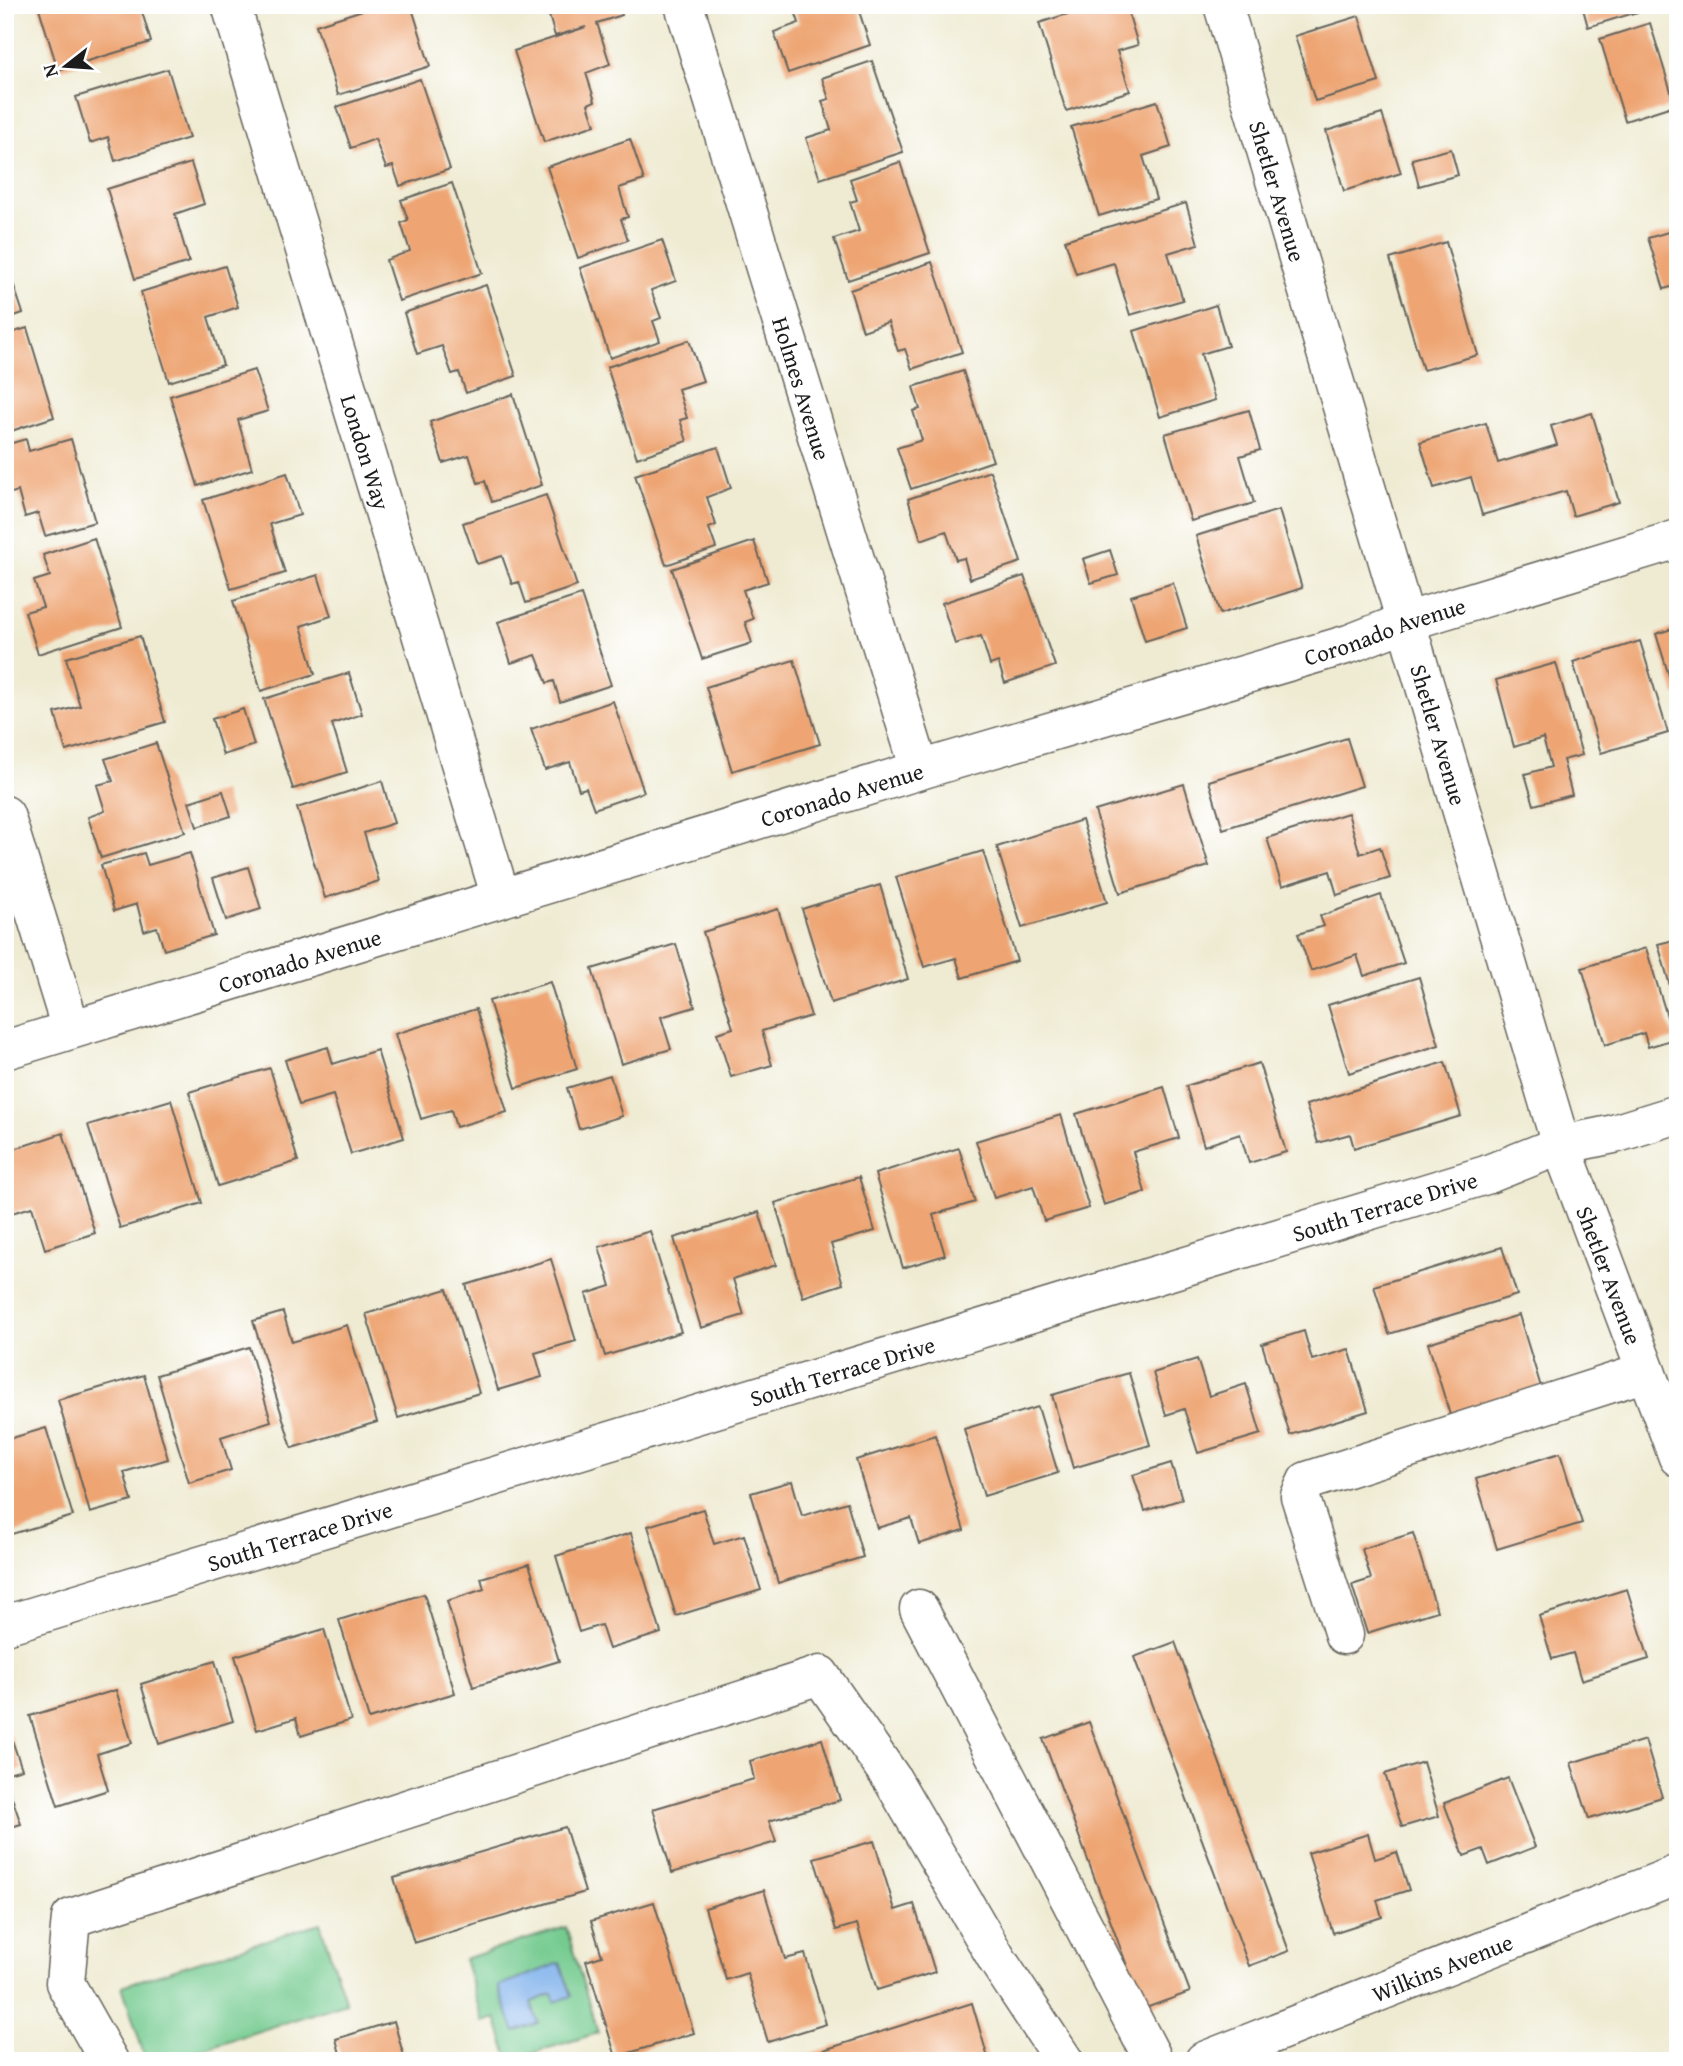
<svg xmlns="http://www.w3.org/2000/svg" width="1683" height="2066" viewBox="0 0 1683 2066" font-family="'Gentium Book Plus',serif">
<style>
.green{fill:#75cb90;stroke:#487456;stroke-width:2}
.water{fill:#7fb1eb;stroke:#4e6684;stroke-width:2}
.building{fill:#eea573}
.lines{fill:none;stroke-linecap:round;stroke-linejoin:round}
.minor-casing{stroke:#66645c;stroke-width:41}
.minor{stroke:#fff;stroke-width:38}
.labels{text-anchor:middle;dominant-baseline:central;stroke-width:5;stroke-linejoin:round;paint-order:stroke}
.street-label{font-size:23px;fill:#1c1c1c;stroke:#fff}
</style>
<rect width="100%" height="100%" fill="#fff"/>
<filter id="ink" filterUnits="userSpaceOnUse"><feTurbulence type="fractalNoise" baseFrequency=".0143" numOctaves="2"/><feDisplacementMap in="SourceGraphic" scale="14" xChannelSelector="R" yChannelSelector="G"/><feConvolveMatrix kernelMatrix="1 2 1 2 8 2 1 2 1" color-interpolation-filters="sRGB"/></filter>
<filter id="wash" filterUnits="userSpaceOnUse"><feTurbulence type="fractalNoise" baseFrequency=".00686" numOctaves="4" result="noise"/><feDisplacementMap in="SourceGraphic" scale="28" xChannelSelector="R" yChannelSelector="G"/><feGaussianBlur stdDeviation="1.57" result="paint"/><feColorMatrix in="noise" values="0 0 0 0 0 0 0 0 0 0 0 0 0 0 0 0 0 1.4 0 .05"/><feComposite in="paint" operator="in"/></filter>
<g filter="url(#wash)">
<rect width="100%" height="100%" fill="#efebd3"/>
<path class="green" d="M320,1923L346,2003L166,2061H146L122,1986Z
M566,1927L598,2033L509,2060L496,2018L483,2022L464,1959Z"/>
<path class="water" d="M560,1963L572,1996L555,2002L552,1994L531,2002L538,2023L515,2032L498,1986Z"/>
<g id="blocks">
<path class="building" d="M38,5H140L151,42L58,70Z
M378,5H411L430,66L338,95L316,25Z
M546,5H619L622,15L597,23L610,64L586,73L595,101L588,104L595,125L544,142L514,51L586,27L555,36Z
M793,5H857L870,45L788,73L774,32L799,23Z
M1096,5H1126L1138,45L1117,51L1130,91L1066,111L1039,23Z
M1582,5H1657V6L1588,27Z
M1359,16L1379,82L1315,101L1295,36Z
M1650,23L1675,105L1625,121L1600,39Z
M872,61L903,152L820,179L806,138L831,130L822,101L829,99L822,78Z
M168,69L189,138L115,161L108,137L90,143L76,97Z
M420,79L450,169L400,186L393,166L386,168L375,139L351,148L337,107Z
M1157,101L1171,147L1143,156L1156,199L1099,216L1071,127Z
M1382,114L1401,173L1344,191L1326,131Z
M630,139L644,180L619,188L628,217L621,219L628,240L578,258L547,167Z
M1451,149L1458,175L1419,186L1412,159Z
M900,162L930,253L848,280L834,239L859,231L850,202L857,200L850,179Z
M191,163L204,204L175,214L189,262L135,279L107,189Z
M452,183L482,273L399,301L386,260L410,251L401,223L408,220L401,200Z
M1186,203L1198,244L1168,253L1183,300L1130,315L1114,263L1076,274L1065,240Z
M1678,229V285L1664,289L1648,238Z
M662,240L676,281L651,290L661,318L653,321L660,341L610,358L580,268Z
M1446,242L1478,355L1423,370L1390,259Z
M5,259L23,313L5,319Z
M932,262L962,352L912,369L905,349L898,351L888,322L863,331L850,290Z
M225,266L238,307L208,317L223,365L169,382L141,292Z
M486,285L516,376L466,393L459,372L452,374L442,346L417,354L404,313Z
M1216,305L1228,346L1201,354L1215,400L1160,417L1134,331Z
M27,328L54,417L5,433V335Z
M689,340L703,381L678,389L687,418L680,420L687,441L637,458L607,367Z
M254,370L268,411L238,420L252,469L198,486L170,396Z
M963,371L993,461L911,489L897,448L922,440L913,411L920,409L913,387Z
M513,394L542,485L492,502L485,481L478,483L469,455L443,463L430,422Z
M1249,410L1260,450L1240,456L1254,503L1191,521L1165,434Z
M1592,413L1619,502L1573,516L1566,491L1482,515L1471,477L1434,488L1420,442L1486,423L1498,463L1557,445L1551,426Z
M26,439L29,451L71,439L95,522L45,536L38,513L25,517L18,491L5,495V445Z
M718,447L731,488L707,497L716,525L709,528L716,548L666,565L635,475Z
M990,471L1021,562L970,579L964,558L956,560L946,531L921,540L908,499Z
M287,473L300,515L270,524L285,573L231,589L203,500Z
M546,495L577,586L526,603L519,582L512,584L502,556L477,564L463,523Z
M1279,510L1302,588L1220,614L1196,536Z
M94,538L122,627L38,654L25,612L43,607L34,581L50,576L43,555Z
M754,541L768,582L743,590L753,619L745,622L752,643L702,659L672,569Z
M1110,550L1118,575L1091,583L1083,559Z
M318,575L331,616L301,626L315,674L261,691L233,601Z
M1024,576L1055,666L1005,683L998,662L990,665L981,636L955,644L942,603Z
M1173,583L1187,628L1145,641L1131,596Z
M581,595L611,685L560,702L554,681L547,683L536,655L511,663L498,622Z
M1678,627V694L1675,695L1656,634Z
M140,636L165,722L66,751L55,713L80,706L66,658Z
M1640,641L1668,733L1601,753L1573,662Z
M794,660L820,744L732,771L706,687Z
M1556,663L1582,755L1563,760L1572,795L1534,805L1525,774L1551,767L1543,738L1514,747L1496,680Z
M349,673L362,714L332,724L347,772L293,789L264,699Z
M613,701L644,792L594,809L586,788L579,790L570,762L545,770L531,729Z
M243,709L254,745L223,755L212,719Z
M1347,738L1362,786L1223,829L1209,781Z
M156,743L185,832L101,858L88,817L105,811L97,785L113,781L105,759Z
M382,781L394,823L364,833L379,881L325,898L297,808Z
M1184,784L1209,866L1120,893L1095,811Z
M223,791L231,816L197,827L189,802Z
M1348,813L1360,854L1380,847L1390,878L1337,895L1330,871L1282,886L1267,838Z
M1082,820L1107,902L1022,928L997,847Z
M983,851L1017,961L962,978L956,958L924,967L896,877Z
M144,853L148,865L190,853L214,935L164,950L157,927L144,931L137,904L114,911L101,865Z
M248,867L261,909L226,920L213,878Z
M880,885L908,979L831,1003L802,909Z
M1381,895L1404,963L1364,976L1357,955L1311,971L1298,934L1324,926L1320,916Z
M778,909L811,1016L762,1031L772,1065L731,1077L717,1033L733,1028L703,932Z
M1678,939V1010H1677L1658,944Z
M676,944L695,1007L661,1017L671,1049L621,1064L592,969Z
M1646,948L1674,1039L1648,1047L1644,1033L1605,1045L1582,968Z
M1419,977L1439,1045L1349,1073L1328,1005Z
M550,982L577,1069L516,1088L489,1001Z
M476,1009L507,1112L456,1127L451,1110L421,1119L395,1034Z
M328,1047L333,1064L377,1050L404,1138L351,1154L333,1095L299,1105L285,1060Z
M1445,1062L1461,1116L1354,1148L1350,1134L1318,1143L1306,1105Z
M1259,1063L1286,1152L1249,1163L1240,1134L1204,1146L1186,1086Z
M270,1068L298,1161L218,1186L189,1092Z
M610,1075L622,1116L579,1129L567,1088Z
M1164,1087L1179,1138L1133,1152L1145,1192L1104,1205L1076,1114Z
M171,1100L202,1203L120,1228L88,1125Z
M1061,1115L1089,1208L1044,1221L1033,1186L994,1198L976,1141Z
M63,1133L95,1233L45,1249L32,1207L5,1215V1152Z
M959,1148L975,1202L933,1215L945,1255L903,1268L875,1174Z
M859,1177L875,1231L831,1244L843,1284L803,1297L775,1203Z
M759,1212L776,1265L733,1279L744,1315L701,1328L674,1238Z
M650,1231L681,1332L605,1356L586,1294L611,1286L599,1247Z
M1502,1247L1517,1295L1389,1334L1374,1286Z
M551,1259L576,1341L535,1353L542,1377L498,1390L466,1285Z
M447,1289L479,1393L398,1418L366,1314Z
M283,1312L292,1342L347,1325L377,1422L292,1448L253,1321Z
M1519,1315L1541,1387L1450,1415L1428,1343Z
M1304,1331L1312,1360L1349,1349L1368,1411L1290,1435L1262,1344Z
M249,1347L271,1421L221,1437L231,1470L189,1483L157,1375Z
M1197,1359L1209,1396L1246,1384L1261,1434L1198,1453L1184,1409L1166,1415L1153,1373Z
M1129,1373L1150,1445L1073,1468L1052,1395Z
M144,1375L168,1459L124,1472L132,1501L90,1513L58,1400Z
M1038,1407L1058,1473L984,1496L964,1429Z
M46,1428L73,1516L5,1536V1440Z
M935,1435L964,1530L919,1544L911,1518L877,1528L856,1460Z
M1560,1453L1582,1523L1497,1549L1476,1479Z
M1171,1463L1182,1499L1145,1511L1133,1475Z
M792,1481L802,1516L847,1502L863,1557L778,1583L751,1493Z
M703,1509L714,1544L744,1535L761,1590L676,1616L648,1526Z
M631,1533L661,1633L609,1649L601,1625L579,1632L556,1556Z
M1413,1533L1437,1611L1367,1633L1352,1585L1371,1579L1362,1549Z
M529,1564L559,1661L473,1687L447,1601L484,1589L481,1578Z
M1627,1589L1649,1659L1581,1680L1573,1653L1552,1659L1539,1616Z
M424,1594L455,1693L369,1719L339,1620Z
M324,1629L351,1720L301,1736L296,1718L257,1730L235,1656Z
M1175,1642L1289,1951L1249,1966L1134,1657Z
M215,1661L233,1721L159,1744L141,1684Z
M116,1690L132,1743L97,1754L108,1790L58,1806L30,1716Z
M5,1720L22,1769L5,1774Z
M1089,1722L1190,1992L1143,2009L1043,1739Z
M822,1739L840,1800L769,1821L776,1842L672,1873L653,1809L754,1779L750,1761Z
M1645,1740L1662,1797L1589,1819L1571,1763Z
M1423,1762L1439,1816L1402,1827L1385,1774Z
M5,1777L21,1824L5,1829Z
M1508,1778L1535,1847L1489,1865L1483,1849L1464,1856L1444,1803Z
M565,1827L585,1892L414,1943L394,1878Z
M1368,1834L1375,1859L1397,1852L1409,1890L1377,1900L1382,1917L1333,1933L1308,1853Z
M874,1841L895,1910L914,1904L935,1972L877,1990L857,1924L836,1930L814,1858Z
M764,1890L785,1959L805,1954L826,2024L768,2042L747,1973L726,1980L705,1908Z
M654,1902L694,2033L616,2057L586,1961L602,1956L591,1921Z
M972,2003L988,2058L979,2061H789Z
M394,2021L405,2061H342L336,2039Z"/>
</g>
</g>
<g filter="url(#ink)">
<use href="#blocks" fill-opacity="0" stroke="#66645c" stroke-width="2"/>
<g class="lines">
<defs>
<g id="minor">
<path id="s1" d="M231,5L501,898"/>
<path id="s2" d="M684,5L920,770"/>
<path id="s3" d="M1223,5L1561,1145L1678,1457"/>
<path d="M5,815L71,1029"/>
<path id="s4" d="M5,1050L920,770L1349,644L1405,622L1678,539"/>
<path d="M919,1609L1154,2061"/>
<path id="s5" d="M5,1625L1486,1175L1561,1145L1614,1134L1678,1114"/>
<path d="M1344,1635L1300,1496L1307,1481L1646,1372"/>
<path d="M109,2061L65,1983L71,1918L820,1675L892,1779L998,1961L1064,2061"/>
<path id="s6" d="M1204,2061L1678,1874"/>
</g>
</defs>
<use href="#minor" class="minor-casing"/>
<use href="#minor" class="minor"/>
</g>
</g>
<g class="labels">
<g class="street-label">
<text stroke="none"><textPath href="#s3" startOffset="194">Shetler Avenue</textPath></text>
<text stroke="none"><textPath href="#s2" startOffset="401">Holmes Avenue</textPath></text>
<text stroke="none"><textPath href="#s1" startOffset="467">London Way</textPath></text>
<text stroke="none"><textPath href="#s4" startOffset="1442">Coronado Avenue</textPath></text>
<text stroke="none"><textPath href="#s3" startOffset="761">Shetler Avenue</textPath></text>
<text stroke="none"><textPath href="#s4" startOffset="875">Coronado Avenue</textPath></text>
<text stroke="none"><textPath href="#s4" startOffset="308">Coronado Avenue</textPath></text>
<text stroke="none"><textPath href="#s5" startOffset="1442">South Terrace Drive</textPath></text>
<text stroke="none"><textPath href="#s3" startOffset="1328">Shetler Avenue</textPath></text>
<text stroke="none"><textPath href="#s5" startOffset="875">South Terrace Drive</textPath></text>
<text stroke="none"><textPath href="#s5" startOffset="308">South Terrace Drive</textPath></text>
<text stroke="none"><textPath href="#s6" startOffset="256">Wilkins Avenue</textPath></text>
</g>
</g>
<rect width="1683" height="2066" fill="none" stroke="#fff" stroke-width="28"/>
<g transform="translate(66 66) rotate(253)" stroke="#ffffff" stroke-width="5" paint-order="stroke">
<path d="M0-5L12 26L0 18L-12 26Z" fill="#1c1c1c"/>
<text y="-10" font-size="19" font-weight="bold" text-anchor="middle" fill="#1c1c1c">N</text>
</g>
</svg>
